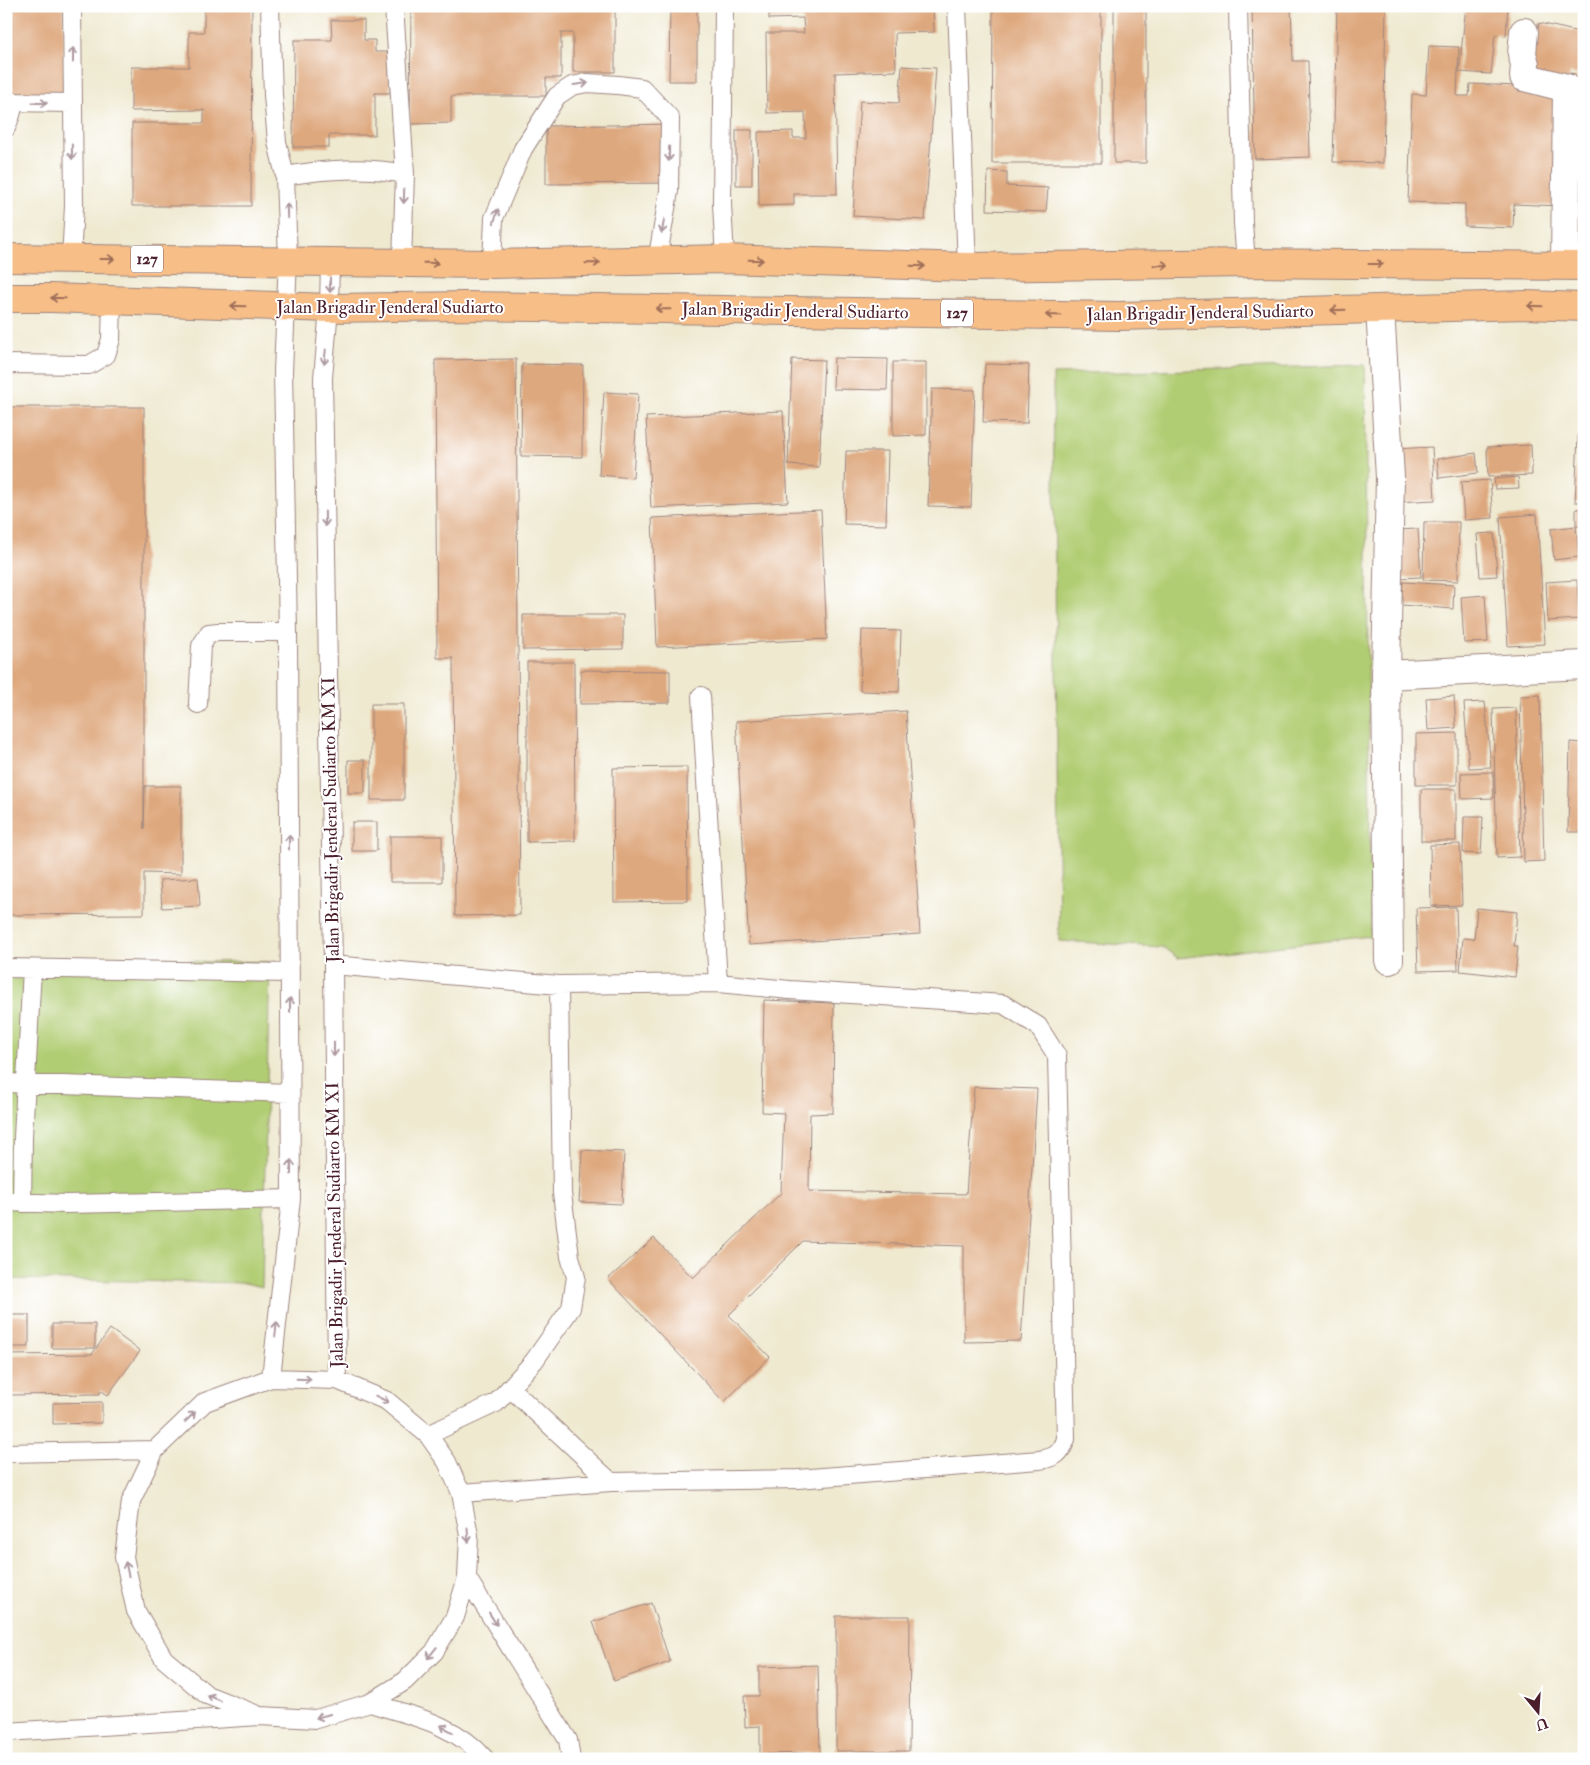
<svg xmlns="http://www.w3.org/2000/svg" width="1590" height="1765" viewBox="0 0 1590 1765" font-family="'IM FELL Double Pica',serif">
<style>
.green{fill:#b1cd73;stroke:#7e764f}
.building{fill:#dea87e}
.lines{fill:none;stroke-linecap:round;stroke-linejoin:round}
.lane-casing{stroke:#9c847e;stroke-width:20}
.street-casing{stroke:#9c847e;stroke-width:30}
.primary-casing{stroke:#9c847e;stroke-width:30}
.lane{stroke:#fff;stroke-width:18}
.street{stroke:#fff;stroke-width:28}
.primary{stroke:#f7be87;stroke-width:28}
.oneway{stroke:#ae9aa0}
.oneway2{stroke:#a06e59}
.labels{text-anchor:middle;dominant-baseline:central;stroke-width:4;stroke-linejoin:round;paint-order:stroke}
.shield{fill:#fff;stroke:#80626b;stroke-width:1}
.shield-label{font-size:16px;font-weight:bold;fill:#4a1f2b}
.street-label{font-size:18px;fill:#4a1f2b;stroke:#fff}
</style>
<rect width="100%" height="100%" fill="#fff"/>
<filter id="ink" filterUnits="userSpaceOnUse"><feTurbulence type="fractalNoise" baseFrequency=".02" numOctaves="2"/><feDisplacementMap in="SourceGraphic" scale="10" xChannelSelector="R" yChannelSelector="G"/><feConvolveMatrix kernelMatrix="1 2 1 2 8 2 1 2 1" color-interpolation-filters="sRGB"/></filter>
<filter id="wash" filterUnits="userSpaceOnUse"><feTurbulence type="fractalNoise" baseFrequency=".0096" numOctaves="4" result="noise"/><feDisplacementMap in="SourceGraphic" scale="20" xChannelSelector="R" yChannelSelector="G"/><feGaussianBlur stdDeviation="1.12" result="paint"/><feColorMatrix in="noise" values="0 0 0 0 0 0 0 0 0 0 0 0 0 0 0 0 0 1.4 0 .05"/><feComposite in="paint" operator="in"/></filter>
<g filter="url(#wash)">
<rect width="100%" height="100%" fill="#efe9d0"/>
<path class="green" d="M1365,365L1371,936L1178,958L1162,947L1059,941L1053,374Z
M6,960L270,962L262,1287L245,1283L6,1279Z"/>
<g id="blocks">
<path class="building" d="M6,6H63L64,95L6,93Z
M204,6H252L251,206H132V123H204V110L131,111V67H189V32H204Z
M411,6H621V8H615V72H573V33H561V78H546V96H451V123L410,124Z
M670,6H697V81H669Z
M769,6H933L934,32L895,33L896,71L835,73L837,194H794V205L759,206L758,132L793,131V138H806L805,112L767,113L766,33H804L803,18L769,19Z
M993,6H1101V163H992Z
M1114,6H1146V163H1114Z
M1252,6H1291L1293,61H1308L1310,157L1255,159Z
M1337,6H1386L1383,163L1333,162Z
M1466,6L1508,7L1506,36L1495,35L1491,74L1459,72Z
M331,20H364V40H375V52H390V93H375V135H329V147H293L294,40H332Z
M1539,23L1584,33V76L1570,73L1568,84L1527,75Z
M1429,46L1459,47L1457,96H1469L1470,84L1518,86V91L1563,92L1559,206L1514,204L1513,228L1465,226V204L1408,202L1412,94L1426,95Z
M902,66L936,68L925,220L853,216L860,101L899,103Z
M1572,77L1584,78V228H1576Z
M676,124L677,183L546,184V126Z
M736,130H752V185H736Z
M988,171L1007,172V186L1048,188L1046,212L987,210Z
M834,358L888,359L887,390L833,389Z
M516,359L520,915L455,916L453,658H437L435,360Z
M792,359L824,360L819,467L788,465Z
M893,362H926V435L893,436Z
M522,364L583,365L582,457L521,456Z
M985,364L1029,365L1027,423L983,422Z
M932,389L975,390L971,507L928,506Z
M604,392L638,394L633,478L599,475Z
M6,407H144V829L145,786H181V874L144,873V914L6,915Z
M783,411L788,502L651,508L646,417Z
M1578,436H1584V502H1575Z
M1531,445L1532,475L1488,477L1487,447Z
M1432,447L1435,500L1397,502L1394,449Z
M846,451H888L886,525L844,524Z
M1476,453L1478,473L1439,478L1437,459Z
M1518,477L1519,488L1495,489L1494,479Z
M1490,480L1493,518L1464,520L1461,482Z
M1576,509H1584V526H1576Z
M821,510L827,639L657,647L652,518Z
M1537,514L1545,644L1508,646L1500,517Z
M1424,522H1459L1458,581L1423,580Z
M1576,526L1579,557L1554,560L1551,529Z
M1418,529L1421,577L1400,578L1397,530Z
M1494,533L1497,576L1480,577L1477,534Z
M1577,580L1579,619L1548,621L1546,582Z
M1403,582L1454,585L1453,609L1401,605Z
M1485,595L1488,642L1464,643L1461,597Z
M523,615H623V649L523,650Z
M862,630L901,631L899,692L860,691Z
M527,662H574L575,841L527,842Z
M581,670L670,671V703L580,704Z
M1540,695L1544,861L1524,862L1520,696Z
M1454,696L1456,728L1428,730L1426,698Z
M1485,702L1491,767L1469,768L1464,703Z
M371,704H404V800H371Z
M1516,708L1520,857L1497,858L1493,709Z
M906,711L920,934L749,945L736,721Z
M1457,733V785H1416V734Z
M1570,742L1584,743V832H1568Z
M348,760H365V793H348Z
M687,767L688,901L614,902L613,768Z
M1493,772L1494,798L1462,799L1461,773Z
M1421,789H1456V841H1421Z
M1464,817H1483L1481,854L1463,853Z
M352,822H377V851H352Z
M390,836H442V882H390Z
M1460,844L1462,905L1431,906L1430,845Z
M198,878L200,906L162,908L160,880Z
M1456,907L1458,970L1418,971L1416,908Z
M1477,908L1517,912L1514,946H1518L1515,977L1460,971L1463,938L1474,939Z
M764,1000L834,1003L833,1113L810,1114L809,1191L966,1194L974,1087L1037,1089L1021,1341L964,1342V1246L803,1241L729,1315L770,1357L724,1402L608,1279L654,1238L693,1278L781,1193L784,1113L762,1112Z
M582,1150L624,1152L622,1204L579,1202Z
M6,1315H29V1347H6Z
M52,1324H95V1348H52Z
M110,1329L140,1351L108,1395L100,1390V1394L6,1395V1355L92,1354Z
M102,1402V1423L53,1424V1403Z
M651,1603L670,1662L614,1681L593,1622Z
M836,1616H910L909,1751H836Z
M818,1665L820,1753L760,1754V1726L745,1727L744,1696H759V1667Z"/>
</g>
</g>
<g filter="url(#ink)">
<use href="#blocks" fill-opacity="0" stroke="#9c847e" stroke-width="1"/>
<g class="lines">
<defs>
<path id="lane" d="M270,6L273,95L277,142L285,176
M394,6L405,174
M724,6L722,204L725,259
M957,6L967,267
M1238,6L1243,223L1246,263
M6,102L73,103
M6,128L11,115L14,103
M71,259L74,206L72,6
M330,261L329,308L323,378L333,965L337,1380
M492,264L494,218L523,149L557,96L572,86L587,83L618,85L642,88L670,118L669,191L657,262
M6,364L89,365L106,355L111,339L112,300
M701,696L718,983
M198,704L201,646L209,633L218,632H288
M333,965L559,985L718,983L790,990L1003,1004L1038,1026L1057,1056L1066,1439C1061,1454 1054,1458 1039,1460L798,1479L611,1482L461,1493
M6,968L290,973
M6,1083L290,1093
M6,1202L67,1204L291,1199
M22,1203L23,1137L32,969
M271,1378L291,1199L288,632L283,371L288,260L285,176C325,169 364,166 405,174L402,262
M510,1388L611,1482
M428,1435L496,1403L534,1361L571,1308L576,1277L570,1257L562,1193L559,985
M6,1453L155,1450
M467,1578L568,1740L571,1759
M370,1703C412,1716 456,1724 485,1759
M6,1732L260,1716L316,1719L370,1703L405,1681L434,1652L455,1617L467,1578L469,1535L461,1493L447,1462L428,1435L387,1401L337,1380L271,1378L205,1402L155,1450L131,1501L124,1557L136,1611L164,1659L207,1695L260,1716"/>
<path id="street" d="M1524,32L1522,54L1525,64L1524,77L1567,88L1565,265
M1380,309L1390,477L1386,675L1389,960
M1386,675L1584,665"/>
<path id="primary" d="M6,258L492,264L725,259L967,267L1246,263L1584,266
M6,298H51L329,308L465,306L1119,316L1526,305L1584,307"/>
</defs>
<use href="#lane" class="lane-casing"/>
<use href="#street" class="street-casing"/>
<use href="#primary" class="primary-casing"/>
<use href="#lane" class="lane"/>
<use href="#street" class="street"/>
<use href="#primary" class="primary"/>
</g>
<defs><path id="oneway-shaft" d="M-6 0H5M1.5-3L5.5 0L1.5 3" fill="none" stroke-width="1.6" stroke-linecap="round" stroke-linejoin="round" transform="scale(1.25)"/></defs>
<g class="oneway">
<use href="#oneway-shaft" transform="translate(73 55) rotate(-90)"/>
<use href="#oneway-shaft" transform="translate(581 84) rotate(-8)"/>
<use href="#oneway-shaft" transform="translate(40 103)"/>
<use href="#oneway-shaft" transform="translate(72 152) rotate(89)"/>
<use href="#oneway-shaft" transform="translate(669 154) rotate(91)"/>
<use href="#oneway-shaft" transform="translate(404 196) rotate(92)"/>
<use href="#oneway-shaft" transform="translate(287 211) rotate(-92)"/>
<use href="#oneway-shaft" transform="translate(496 216) rotate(-73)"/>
<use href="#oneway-shaft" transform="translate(663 226) rotate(100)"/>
<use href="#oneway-shaft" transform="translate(330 285) rotate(90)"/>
<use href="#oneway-shaft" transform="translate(325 357) rotate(96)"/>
<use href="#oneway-shaft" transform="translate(325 519) rotate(89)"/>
<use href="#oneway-shaft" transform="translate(289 842) rotate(-90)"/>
<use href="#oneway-shaft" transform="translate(290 1005) rotate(-90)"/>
<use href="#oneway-shaft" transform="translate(334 1049) rotate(90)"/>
<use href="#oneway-shaft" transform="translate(291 1167) rotate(-90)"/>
<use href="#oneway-shaft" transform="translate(276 1329) rotate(-84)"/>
<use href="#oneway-shaft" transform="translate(304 1379) rotate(2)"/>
<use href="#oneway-shaft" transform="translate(382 1399) rotate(26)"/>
<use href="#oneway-shaft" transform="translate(190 1417) rotate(-44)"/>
<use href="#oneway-shaft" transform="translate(468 1535) rotate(86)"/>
<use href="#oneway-shaft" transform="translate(127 1569) rotate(-102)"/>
<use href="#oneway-shaft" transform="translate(493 1619) rotate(58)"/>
<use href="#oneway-shaft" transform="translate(432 1653) rotate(129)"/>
<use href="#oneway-shaft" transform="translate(214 1698) rotate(-157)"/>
<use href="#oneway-shaft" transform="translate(323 1716) rotate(165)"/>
<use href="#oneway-shaft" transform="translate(447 1729) rotate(-149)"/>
</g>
<g class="oneway2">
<use href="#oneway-shaft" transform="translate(107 259)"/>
<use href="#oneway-shaft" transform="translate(756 260) rotate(2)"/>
<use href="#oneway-shaft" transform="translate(431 263) rotate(1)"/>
<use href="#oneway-shaft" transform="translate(593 263) rotate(-1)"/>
<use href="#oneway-shaft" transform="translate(1376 264)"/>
<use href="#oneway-shaft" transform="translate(1161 265) rotate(-1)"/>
<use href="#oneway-shaft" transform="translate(918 266) rotate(2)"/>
<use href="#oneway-shaft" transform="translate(58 298) rotate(-178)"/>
<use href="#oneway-shaft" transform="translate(238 306) rotate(-178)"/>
<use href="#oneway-shaft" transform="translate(1535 306) rotate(-178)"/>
<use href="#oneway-shaft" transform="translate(663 309) rotate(-179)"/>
<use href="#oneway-shaft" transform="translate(1338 310) rotate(178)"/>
<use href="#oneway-shaft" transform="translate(1053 315) rotate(-179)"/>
</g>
</g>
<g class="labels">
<g class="shield">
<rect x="131" y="245.5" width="32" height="27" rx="4"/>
<rect x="941" y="299.5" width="32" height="27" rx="4"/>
</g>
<g class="shield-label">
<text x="147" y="259">127</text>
<text x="957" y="313">127</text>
</g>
<g class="street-label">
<text x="390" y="307">Jalan Brigadir Jenderal Sudiarto</text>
<text transform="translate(795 311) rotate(1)">Jalan Brigadir Jenderal Sudiarto</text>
<text transform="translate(1200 313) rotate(-1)">Jalan Brigadir Jenderal Sudiarto</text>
<text transform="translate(331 820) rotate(-91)">Jalan Brigadir Jenderal Sudiarto KM XI</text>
<text transform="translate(335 1225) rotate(-91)">Jalan Brigadir Jenderal Sudiarto KM XI</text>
</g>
</g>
<rect width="1590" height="1765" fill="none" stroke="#fff" stroke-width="25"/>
<g transform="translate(1538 1712) rotate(162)" stroke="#ffffff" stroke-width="4" paint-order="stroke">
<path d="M0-4L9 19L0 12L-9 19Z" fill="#4a1f2b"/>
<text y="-8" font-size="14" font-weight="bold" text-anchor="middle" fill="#4a1f2b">U</text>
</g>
</svg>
